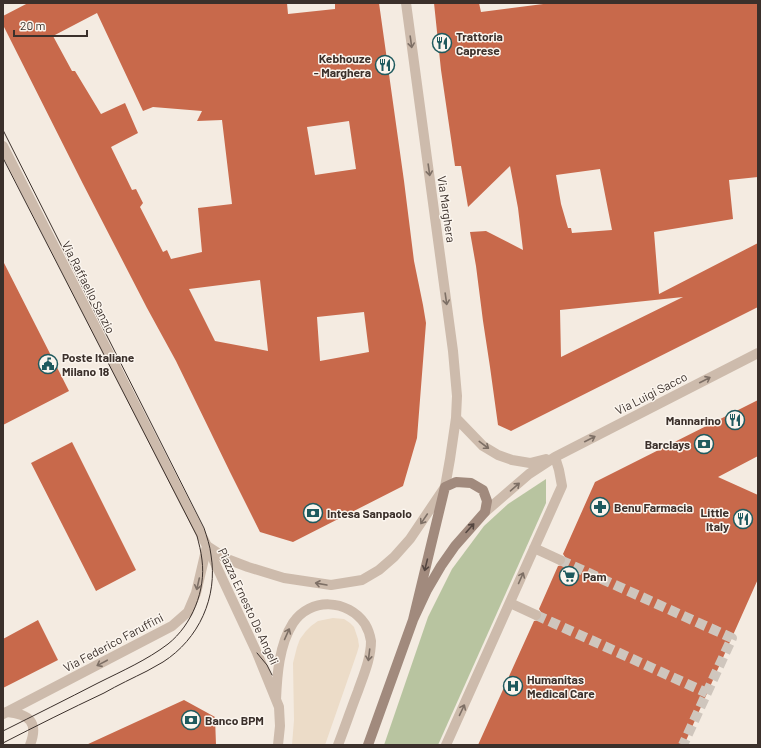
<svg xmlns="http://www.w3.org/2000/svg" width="761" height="748" viewBox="0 0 761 748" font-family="Barlow,sans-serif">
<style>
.green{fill:#b8c4a0}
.plaza{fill:#ecdcc8}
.building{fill:#c8694b;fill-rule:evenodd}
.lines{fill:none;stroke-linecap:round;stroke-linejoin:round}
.street-tunnel{stroke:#cfc6bd;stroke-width:10;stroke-dasharray:10 5;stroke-linecap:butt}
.lane{stroke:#cdbbac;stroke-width:10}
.street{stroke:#cdbbac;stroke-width:10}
.secondary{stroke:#a18a7d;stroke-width:10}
.tram{stroke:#3b302b;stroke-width:1}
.oneway{stroke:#7d6f65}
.oneway2{stroke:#544640}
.labels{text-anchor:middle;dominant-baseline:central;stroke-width:3;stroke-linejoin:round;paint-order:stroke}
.poi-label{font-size:12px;font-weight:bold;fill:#3b302b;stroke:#fbf5ee;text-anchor:start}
.street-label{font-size:12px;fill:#3b302b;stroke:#fbf5ee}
</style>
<rect width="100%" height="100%" fill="#f4ebe1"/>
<path class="green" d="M546,479V503L438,745H384L428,617L452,569L484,526L508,504Z"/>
<path class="plaza" d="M333,618L344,619L350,623L354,627L358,639L359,646L357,653L325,745H292L294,720L293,663L297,647L300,639L306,631L311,626L318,621Z"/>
<path class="building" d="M28,3H287L288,14L335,9V3H379L404,181L414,261L423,305L426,323L417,438L403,486L293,542L260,532L230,472L176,361L147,308L83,184L3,25V16ZM97,13L143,111L153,107L202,111L197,121L222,120L232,204L198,208L202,252L171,259L167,250L163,252L140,207L143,203L136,189L132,190L111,147L138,133L125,103L101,114L75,71H72L53,36ZM349,121L356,169L315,175L307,127ZM260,280L268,351L215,341L189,289ZM364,312L369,352L320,361L317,317Z
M434,3H479L481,12L551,3H758V177L729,180L733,219L654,232L659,294L758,243V307L511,431L498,425L490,367L483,321L476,266L470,232L486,231L523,250L518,208L510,166L468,207L461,166H455L441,70ZM600,169L612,230L572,233L571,228H568L561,204L556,175ZM683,297L561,357L560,310L579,308Z
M3,261L69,391L3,425Z
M758,400V456L718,477L758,495V579L684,745H478L534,621L539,620L542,617L541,612L539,609L558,566L563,565L566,562L565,557L563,554L595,482Z
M72,442L136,570L96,591L31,463Z
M38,620L58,660L3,688V639Z
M184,700L215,717L216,745H86Z"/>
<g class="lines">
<path class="street-tunnel" d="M560,560L732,638L683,745
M536,615L707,693"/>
<path class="lane" d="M207,546L257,653L279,707L280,726L278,745
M276,700C277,675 279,645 293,623C310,597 348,599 365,624C368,629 370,635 371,641C371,658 364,674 358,691C351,709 345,727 338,745
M7,712C29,714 39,722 30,745"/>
<path class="street" d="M3,146L207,546L227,559L248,567L284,578L331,585L362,580L379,570L394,557L410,539L445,487L450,459L456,418L457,396L453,351L406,3
M456,418L483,446L498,455L512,460L530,463L546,459
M485,512L529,474L555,457L758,353
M534,548L560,560
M510,603L536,615
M3,714L172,626L188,612L196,593L207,546
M446,745L562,486L559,470L555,457"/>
<path class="secondary" d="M368,745L413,620L445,487L456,482L471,483L483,490L487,501L485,512L455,546L441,566L427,590L413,620"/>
<path class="tram" d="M3,130L204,528C207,537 210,546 211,555C218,597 199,639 163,662C158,665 152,668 147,671C133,678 118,685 104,693C70,709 36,726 3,743
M3,158L197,536C199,544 201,551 202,560C206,590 192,625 168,644C147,660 122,671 98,683C67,699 35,715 3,731
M257,653L267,665L272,675"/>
</g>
<defs><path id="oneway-shaft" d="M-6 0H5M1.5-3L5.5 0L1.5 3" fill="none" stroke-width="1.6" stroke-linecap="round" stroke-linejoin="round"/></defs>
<g class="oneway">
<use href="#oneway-shaft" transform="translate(411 42) rotate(82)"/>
<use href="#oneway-shaft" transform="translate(429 170) rotate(82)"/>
<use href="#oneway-shaft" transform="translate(446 299) rotate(82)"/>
<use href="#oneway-shaft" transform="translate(705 380) rotate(-27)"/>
<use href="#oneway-shaft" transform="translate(590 439) rotate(-27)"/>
<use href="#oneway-shaft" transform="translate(484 445) rotate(37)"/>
<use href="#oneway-shaft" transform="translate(515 487) rotate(-41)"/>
<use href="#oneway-shaft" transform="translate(424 519) rotate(124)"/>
<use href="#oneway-shaft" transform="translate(521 578) rotate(-66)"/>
<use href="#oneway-shaft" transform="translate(198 584) rotate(103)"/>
<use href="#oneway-shaft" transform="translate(321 584) rotate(-170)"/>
<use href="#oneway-shaft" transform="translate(287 634) rotate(-66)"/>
<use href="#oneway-shaft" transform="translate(369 655) rotate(97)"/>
<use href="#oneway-shaft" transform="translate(102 663) rotate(152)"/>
<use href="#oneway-shaft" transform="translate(462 710) rotate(-65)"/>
</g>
<g class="oneway2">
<use href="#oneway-shaft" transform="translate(470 528) rotate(-48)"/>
<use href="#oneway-shaft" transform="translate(426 565) rotate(104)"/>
</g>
<defs>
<symbol id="restaurant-ring" viewBox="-11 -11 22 22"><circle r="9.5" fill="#fbf5ee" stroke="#1f5a5e" stroke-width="1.5"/><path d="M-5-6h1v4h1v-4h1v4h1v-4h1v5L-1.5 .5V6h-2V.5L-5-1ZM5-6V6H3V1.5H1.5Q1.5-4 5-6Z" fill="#1f5a5e"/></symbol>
<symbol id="civic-ring" viewBox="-11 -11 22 22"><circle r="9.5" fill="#fbf5ee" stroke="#1f5a5e" stroke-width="1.5"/><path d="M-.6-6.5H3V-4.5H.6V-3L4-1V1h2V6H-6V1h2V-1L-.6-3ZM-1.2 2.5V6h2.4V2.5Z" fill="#1f5a5e"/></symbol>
<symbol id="bank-ring" viewBox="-11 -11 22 22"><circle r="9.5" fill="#fbf5ee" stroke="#1f5a5e" stroke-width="1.5"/><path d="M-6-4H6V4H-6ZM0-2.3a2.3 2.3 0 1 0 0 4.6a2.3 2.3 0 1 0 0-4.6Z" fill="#1f5a5e"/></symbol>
<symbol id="pharmacy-ring" viewBox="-11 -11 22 22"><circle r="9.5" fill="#fbf5ee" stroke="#1f5a5e" stroke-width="1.5"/><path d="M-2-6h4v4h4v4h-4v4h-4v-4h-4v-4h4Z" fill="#1f5a5e"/></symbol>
<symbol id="supermarket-ring" viewBox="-11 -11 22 22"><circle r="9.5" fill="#fbf5ee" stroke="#1f5a5e" stroke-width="1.5"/><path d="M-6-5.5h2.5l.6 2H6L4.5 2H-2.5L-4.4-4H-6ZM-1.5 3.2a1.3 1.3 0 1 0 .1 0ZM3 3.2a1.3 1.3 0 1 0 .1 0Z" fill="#1f5a5e"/></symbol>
<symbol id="hospital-ring" viewBox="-11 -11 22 22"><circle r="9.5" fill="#fbf5ee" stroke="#1f5a5e" stroke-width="1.5"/><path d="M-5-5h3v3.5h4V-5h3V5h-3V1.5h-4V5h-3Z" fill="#1f5a5e"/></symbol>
</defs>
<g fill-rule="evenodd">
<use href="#restaurant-ring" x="431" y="32" width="22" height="22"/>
<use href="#restaurant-ring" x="374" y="54" width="22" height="22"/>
<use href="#civic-ring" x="37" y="353" width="22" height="22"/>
<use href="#restaurant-ring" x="724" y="409" width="22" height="22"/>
<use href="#bank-ring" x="693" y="433" width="22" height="22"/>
<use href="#pharmacy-ring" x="589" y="496" width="22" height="22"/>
<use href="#bank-ring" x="302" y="502" width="22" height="22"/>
<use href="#restaurant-ring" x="732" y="508" width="22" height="22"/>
<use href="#supermarket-ring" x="558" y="565" width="22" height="22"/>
<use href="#hospital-ring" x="502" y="675" width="22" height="22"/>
<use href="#bank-ring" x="180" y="709" width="22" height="22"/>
</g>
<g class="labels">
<g class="poi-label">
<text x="456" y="36">Trattoria<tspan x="456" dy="14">Caprese</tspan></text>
<text x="371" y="58" text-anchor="end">Kebhouze<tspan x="371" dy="14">- Marghera</tspan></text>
<text x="62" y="357">Poste Italiane<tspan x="62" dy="14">Milano 18</tspan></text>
<text x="721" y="420" text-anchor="end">Mannarino</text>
<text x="690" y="444" text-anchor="end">Barclays</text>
<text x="614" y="507">Benu Farmacia</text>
<text x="729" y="512" text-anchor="end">Little<tspan x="729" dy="14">Italy</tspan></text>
<text x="327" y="513">Intesa Sanpaolo</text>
<text x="583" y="576">Pam</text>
<text x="527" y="679">Humanitas<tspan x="527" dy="14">Medical Care</tspan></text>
<text x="205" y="720">Banco BPM</text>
</g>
<g class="street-label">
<text transform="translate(447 209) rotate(82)">Via Marghera</text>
<text transform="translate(89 287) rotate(63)">Via Raffaello Sanzio</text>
<text transform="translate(651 393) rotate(-27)">Via Luigi Sacco</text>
<text transform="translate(249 606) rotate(65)">Piazza Ernesto De Angeli</text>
<text transform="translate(113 642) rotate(-28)">Via Federico Faruffini</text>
</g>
</g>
<rect width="761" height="748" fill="none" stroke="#3b302b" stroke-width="8"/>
<path d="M14 30v6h73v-6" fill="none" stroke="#3b302b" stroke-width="2"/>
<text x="20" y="30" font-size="12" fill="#3b302b" stroke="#fbf5ee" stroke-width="3" paint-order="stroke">20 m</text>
</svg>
